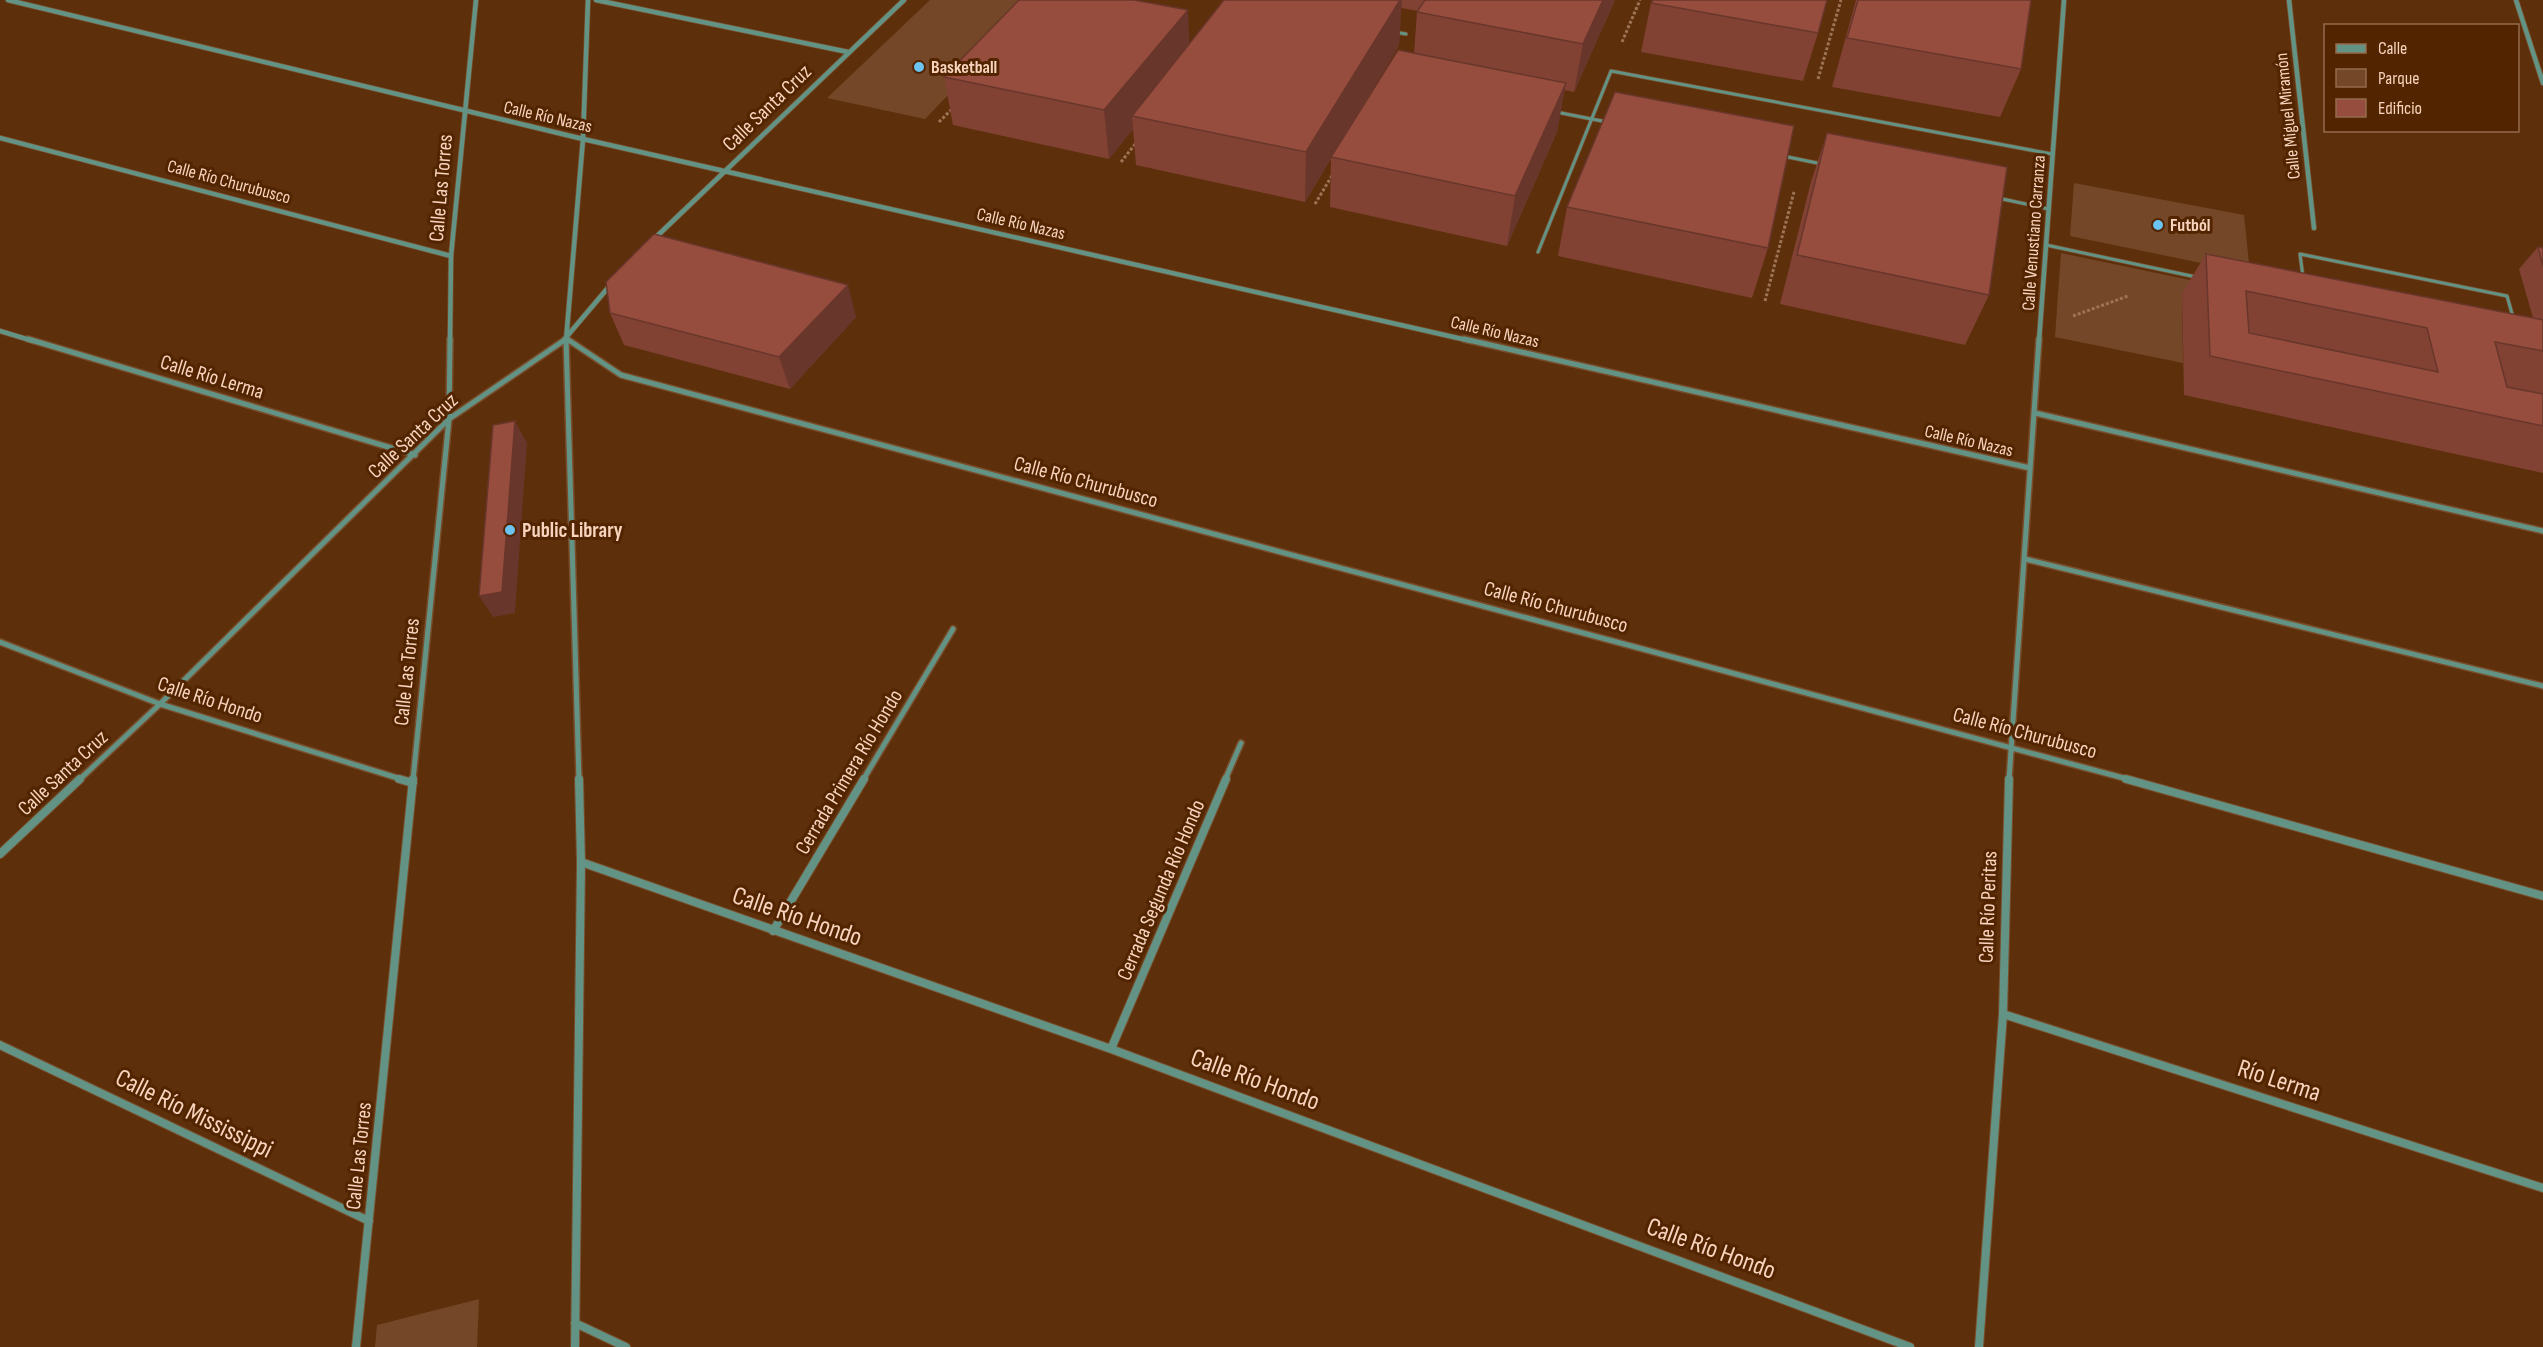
<svg xmlns="http://www.w3.org/2000/svg" width="2543" height="1347" viewBox="0 0 2543 1347" font-family="'Sofia Sans Condensed',sans-serif">
<style>
.green{fill:#744728}
.lines{fill:none;stroke-linecap:round;stroke-linejoin:round}
.service-casing{stroke:#794d2b;stroke-width:4.5}
.pedestrian-casing{stroke:#794d2b;stroke-width:8}
.minor-far2-casing{stroke:#794d2b;stroke-width:6}
.minor-far1-casing{stroke:#794d2b;stroke-width:8}
.minor-casing{stroke:#794d2b;stroke-width:10}
.path{stroke:#9e7456;stroke-width:3;stroke-dasharray:3 2;stroke-linecap:butt}
.service{stroke:#639384;stroke-width:3}
.pedestrian{stroke:#639384;stroke-width:5}
.minor-far2{stroke:#639384;stroke-width:4.5}
.minor-far1{stroke:#639384;stroke-width:5}
.minor{stroke:#639384;stroke-width:8}
.wall{fill:#814234}
.shaded-wall{fill:#69362b}
.building{fill:#964d3d;stroke:#69362b;stroke-width:1.5;fill-rule:evenodd}
.poi-dot{fill:#6bc3f2;stroke:#522500;stroke-width:2}
.labels{text-anchor:middle;dominant-baseline:central;stroke-width:6;stroke-linejoin:round;paint-order:stroke}
.far-poi-label{font-size:18px;font-weight:bold;fill:#f8d3bd;stroke:#522500;text-anchor:start}
.far-street-label{font-size:18px;fill:#f8d3bd;stroke:#522500}
.street-label{font-size:21px;fill:#f8d3bd;stroke:#522500}
.poi-label{font-size:21px;font-weight:bold;fill:#f8d3bd;stroke:#522500;text-anchor:start}
.near-street-label{font-size:26px;fill:#f8d3bd;stroke:#522500}
</style>
<rect width="100%" height="100%" fill="#5d2f0b"/>
<path class="green" d="M930,0H1040L925,119L827,98Z
M2074,183L2244,215L2250,273L2070,236Z
M2061,253L2252,293H2182L2183,363L2055,337Z
M479,1299L477,1347H375L377,1325Z"/>
<g class="lines">
<defs>
<path id="service" d="M1394,32L1406,34
M1556,112L1607,122
M1783,156L1822,164
M1998,198L2049,209
M2046,245L2196,277
M1538,252L1611,71L2052,154
M2303,277L2300,254L2507,296L2513,317"/>
<path id="pedestrian" d="M2035,413L2543,531
M2025,559L2543,686"/>
<path id="minor-far2" d="M8,0L583,139L1471,341
M596,0L848,52
M2289,0L2314,228
M2516,0L2543,83
M0,138L451,256
M654,239L904,0
M0,331L33,341
M566,339L569,341
M450,341L451,256L476,0
M563,341L612,283
M566,341L583,139L588,0
M2039,341L2064,0"/>
<path id="minor-far1" d="M28,339L415,455
M566,339L579,780
M567,339L621,375L2131,780
M1464,339L2030,468
M0,642L160,704L404,780
M79,780L160,704L449,419L566,339
M413,780L449,419L450,339
M863,780L953,629
M1225,780L1241,743
M2009,780L2039,339"/>
<path id="minor" d="M399,779L413,783
M2126,779L2543,896
M0,854L80,779
M581,862L1111,1049L1910,1347
M773,931L864,779
M2003,1014L2543,1188
M0,1045L369,1221
M1111,1049L1226,779
M575,1323L626,1347
M356,1347L413,779
M575,1347L581,862L579,779
M1979,1347L2003,1014L2009,779"/>
</defs>
<use href="#service" class="service-casing"/>
<use href="#pedestrian" class="pedestrian-casing"/>
<use href="#minor-far2" class="minor-far2-casing"/>
<use href="#minor-far1" class="minor-far1-casing"/>
<use href="#minor" class="minor-casing"/>
<path class="path" d="M1622,42L1640,0
M1818,79L1841,0
M939,122L953,108
M1121,162L1136,143
M1315,204L1333,174
M1765,301L1794,192
M2073,316L2128,296"/>
<use href="#service" class="service"/>
<use href="#pedestrian" class="pedestrian"/>
<use href="#minor-far2" class="minor-far2"/>
<use href="#minor-far1" class="minor-far1"/>
<use href="#minor" class="minor"/>
</g>
<path class="wall" d="M1224,0H1615L1574,92L1564,90L1557,132L1507,246L1330,207L1331,157L1414,54L1417,12L1418,11L1401,8L1399,45L1305,202L1136,165L1133,129L1109,159L953,125L944,77L1189,44Z
M1856,0H2031L2021,69L2000,117L1832,87Z
M1651,3L1818,33L1803,81L1641,52Z
M1827,133L1989,295L1965,345L1780,304L1811,182Z
M1567,207L1768,248L1752,298L1558,256Z
M2538,247L2543,248V473L2184,395L2182,293L2206,254L2533,318L2519,269Z
M610,313L856,317L790,389L624,345Z"/>
<path class="shaded-wall" d="M1400,0H1402L1399,45L1305,202L1306,152Z
M1603,0H1615L1574,92L1583,44Z
M1188,10L1190,59L1132,116L1133,129L1109,159L1104,110Z
M1566,83L1557,132L1507,246L1515,196Z
M848,285L856,317L790,389L779,357Z
M515,421L527,443L515,613L493,617L479,596Z"/>
<path class="building" d="M1019,0H1134L1188,10L1104,110L944,77Z
M1224,0H1400L1306,152L1132,116Z
M1425,0H1603L1583,44L1417,12Z
M1653,0H1827L1818,33L1651,3Z
M1858,0H2031L2021,69L1847,38Z
M1398,50L1566,83L1515,196L1331,157Z
M1615,92L1794,126L1768,248L1567,207Z
M1827,133L2007,167L1989,295L1797,255Z
M654,234L848,285L779,357L610,313L606,282Z
M2538,247L2543,248V266Z
M2206,254L2543,320V351L2495,342L2507,387L2543,394V426L2210,356ZM2246,291L2427,328L2438,372L2249,333Z
M515,421L502,592L479,596L493,425Z"/>
<g class="poi-dot">
<circle cx="919" cy="67" r="6"/>
<circle cx="2158" cy="225" r="6"/>
<circle cx="510" cy="530" r="6"/>
</g>
<g class="labels">
<g class="far-poi-label">
<text x="931" y="67">Basketball</text>
<text x="2170" y="225">Futból</text>
</g>
<g class="far-street-label">
<text transform="translate(2288 116) rotate(-96)">Calle Miguel Miramón</text>
<text transform="translate(548 117) rotate(13)">Calle Río Nazas</text>
<text transform="translate(229 182) rotate(15)">Calle Río Churubusco</text>
<text transform="translate(1021 224) rotate(13)">Calle Río Nazas</text>
<text transform="translate(2034 233) rotate(-86)">Calle Venustiano Carranza</text>
<text transform="translate(1495 332) rotate(13)">Calle Río Nazas</text>
<text transform="translate(1969 441) rotate(13)">Calle Río Nazas</text>
</g>
<g class="street-label">
<text transform="translate(767 108) rotate(-44)">Calle Santa Cruz</text>
<text transform="translate(441 188) rotate(-85)">Calle Las Torres</text>
<text transform="translate(212 377) rotate(17)">Calle Río Lerma</text>
<text transform="translate(413 436) rotate(-43)">Calle Santa Cruz</text>
<text transform="translate(1086 482) rotate(15)">Calle Río Churubusco</text>
<text transform="translate(1556 607) rotate(15)">Calle Río Churubusco</text>
<text transform="translate(407 672) rotate(-84)">Calle Las Torres</text>
<text transform="translate(210 700) rotate(18)">Calle Río Hondo</text>
<text transform="translate(2025 733) rotate(15)">Calle Río Churubusco</text>
<text transform="translate(849 772) rotate(-59)">Cerrada Primera Río Hondo</text>
<text transform="translate(63 773) rotate(-43)">Calle Santa Cruz</text>
<text transform="translate(1161 890) rotate(-67)">Cerrada Segunda Río Hondo</text>
<text transform="translate(1988 907) rotate(-88)">Calle Río Peritas</text>
<text transform="translate(359 1156) rotate(-84)">Calle Las Torres</text>
</g>
<g class="poi-label">
<text x="522" y="530">Public Library</text>
</g>
<g class="near-street-label">
<text transform="translate(797 917) rotate(19)">Calle Río Hondo</text>
<text transform="translate(1255 1080) rotate(20)">Calle Río Hondo</text>
<text transform="translate(2279 1081) rotate(18)">Río Lerma</text>
<text transform="translate(194 1114) rotate(26)">Calle Río Mississippi</text>
<text transform="translate(1711 1249) rotate(20)">Calle Río Hondo</text>
</g>
</g>
<rect x="2324" y="24" width="195" height="108" fill="#522500" stroke="#946b4c" stroke-width="1.5"/>
<rect x="2336" y="44" width="30" height="9" fill="#639384" stroke="#946b4c" stroke-width="1.5"/>
<text x="2378" y="54" font-size="18" fill="#f8d3bd">Calle</text>
<rect x="2336" y="69" width="30" height="18" fill="#744728" stroke="#946b4c" stroke-width="1.5"/>
<text x="2378" y="84" font-size="18" fill="#f8d3bd">Parque</text>
<rect x="2336" y="99" width="30" height="18" fill="#964d3d" stroke="#946b4c" stroke-width="1.5"/>
<text x="2378" y="114" font-size="18" fill="#f8d3bd">Edificio</text>
</svg>
